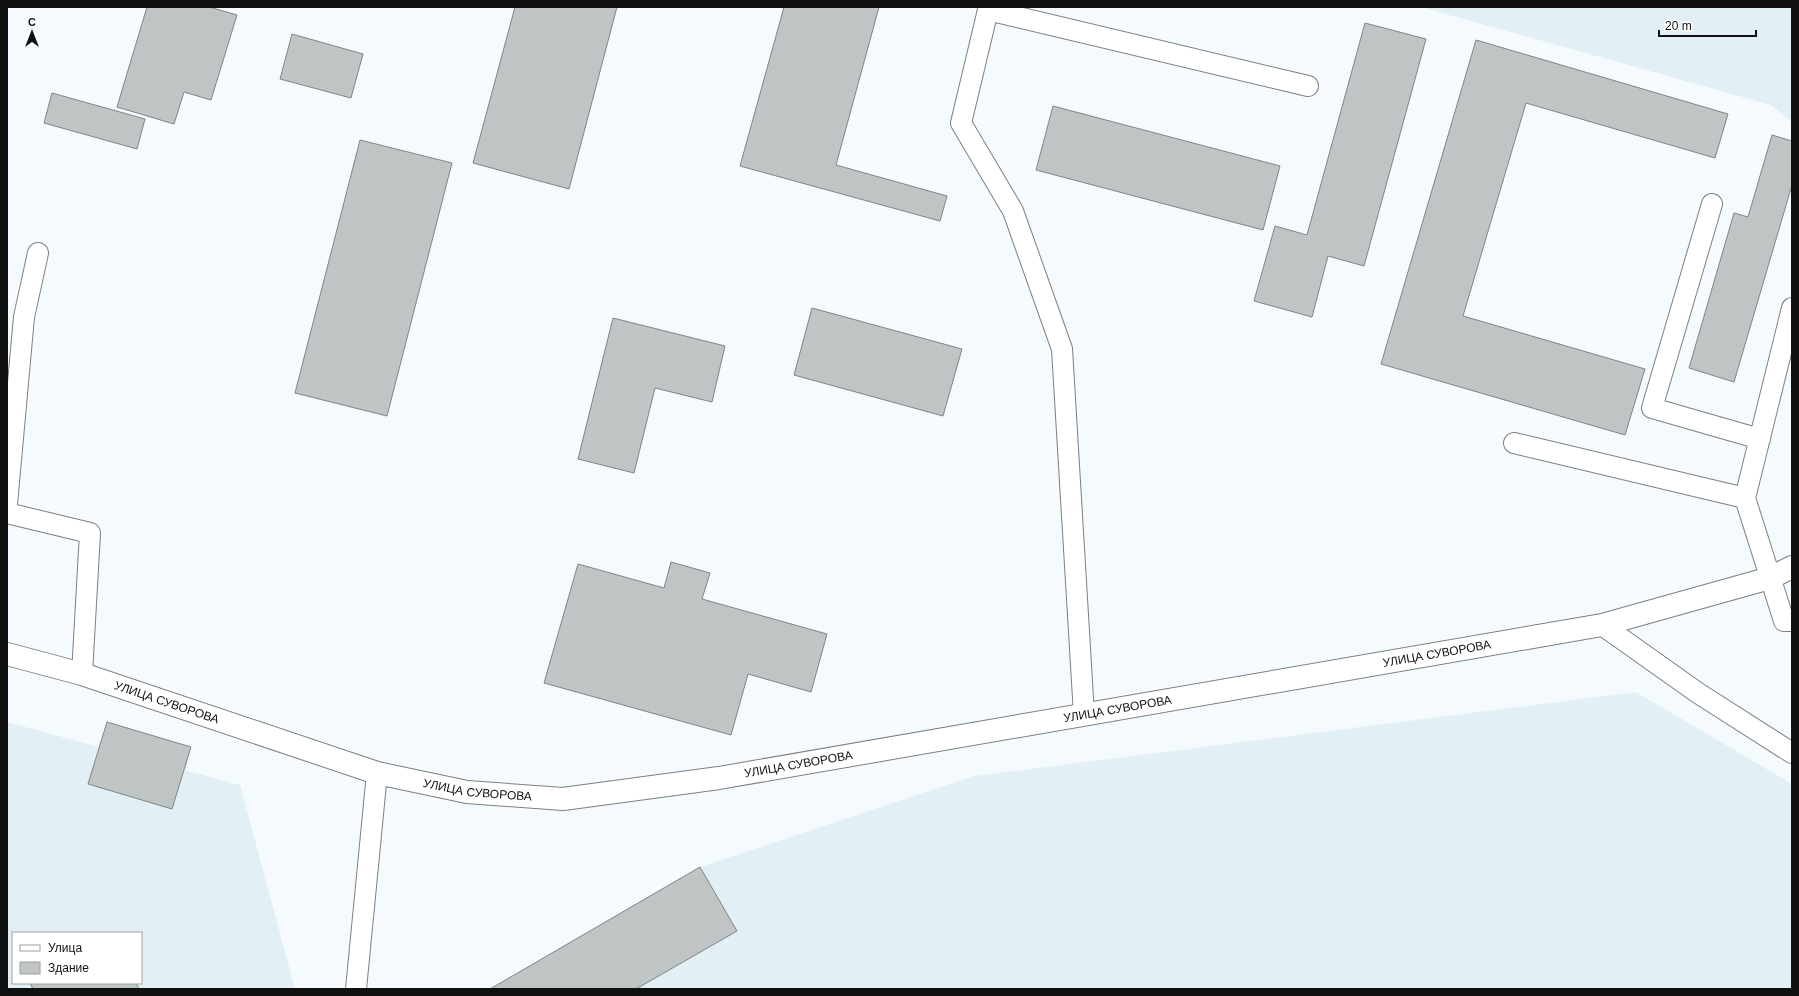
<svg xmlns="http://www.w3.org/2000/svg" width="1799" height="996" viewBox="0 0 1799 996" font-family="Helvetica,sans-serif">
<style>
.built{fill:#e2f0f6;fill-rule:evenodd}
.building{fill:#bfc5c5;stroke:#7f8585}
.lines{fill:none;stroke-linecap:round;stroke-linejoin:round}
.lane-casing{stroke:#7b8082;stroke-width:22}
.secondary-casing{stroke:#7b8082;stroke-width:24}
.lane{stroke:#fff;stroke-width:20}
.secondary{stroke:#fff;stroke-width:22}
.labels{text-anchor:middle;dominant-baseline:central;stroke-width:3;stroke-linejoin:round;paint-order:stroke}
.street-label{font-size:12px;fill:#0f1111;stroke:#fff}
</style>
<rect width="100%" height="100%" fill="#f4fafd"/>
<path class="built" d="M1421,7H1792V123L1771,105Z
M1636,692L1792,784V989H490L700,867L974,776Z
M7,722L240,785L295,989H7ZM13,933H141V983H13Z"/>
<path class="building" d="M147,7H209L237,15L211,100L184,92L174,124L117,107Z
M515,7H617L569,189L473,163Z
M784,7H879L836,165L947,196L940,221L740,166Z
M1365,23L1426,39L1364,266L1328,256L1312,317L1254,301L1275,226L1307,235Z
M292,34L363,54L351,98L280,79Z
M1476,40L1728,114L1715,158L1526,103L1463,316L1645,369L1625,435L1381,364Z
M52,93L145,119L137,149L44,123Z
M1053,106L1280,166L1263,230L1036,170Z
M1772,135L1792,141V185L1734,382L1689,368L1734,213L1748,217Z
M360,140L452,163L387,416L295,393Z
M812,308L962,349L943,416L794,375Z
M613,318L725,346L712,402L655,388L634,473L578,459Z
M671,562L710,573L702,599L827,634L811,692L748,674L731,735L544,683L578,564L664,588Z
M107,722L191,747L172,809L88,784Z
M700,867L737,931L636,989H490Z
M30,983H136L139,989H33Z"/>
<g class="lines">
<defs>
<path id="lane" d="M1712,204L1652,408L1760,439
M1792,308L1745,498L1784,621H1792
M1514,443L1745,498
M7,504L24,317L38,253
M7,513L90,533L82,674
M1602,625L1698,693L1792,753
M1084,715L1062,349L1013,211L961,123L988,10L1308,86
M356,989L377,773"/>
<g id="secondary">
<path id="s1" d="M7,654L82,674L377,773L467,792L563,799L719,778L1602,625L1770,578L1792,567"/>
</g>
</defs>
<use href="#lane" class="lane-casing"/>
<use href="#secondary" class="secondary-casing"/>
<use href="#lane" class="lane"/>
<use href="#secondary" class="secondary"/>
</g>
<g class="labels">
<g class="street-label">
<text stroke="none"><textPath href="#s1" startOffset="1463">УЛИЦА СУВОРОВА</textPath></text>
<text stroke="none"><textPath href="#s1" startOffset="167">УЛИЦА СУВОРОВА</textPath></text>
<text stroke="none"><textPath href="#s1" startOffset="1139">УЛИЦА СУВОРОВА</textPath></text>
<text stroke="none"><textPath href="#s1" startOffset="815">УЛИЦА СУВОРОВА</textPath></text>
<text stroke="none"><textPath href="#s1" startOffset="491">УЛИЦА СУВОРОВА</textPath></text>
</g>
</g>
<rect width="1799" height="996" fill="none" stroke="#0f1111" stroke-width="16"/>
<rect x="12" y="932" width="130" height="52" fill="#ffffff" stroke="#9fa0a0"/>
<rect x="20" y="945" width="20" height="6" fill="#ffffff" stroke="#9fa0a0"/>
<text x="48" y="952" font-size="12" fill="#0f1111">Улица</text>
<rect x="20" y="962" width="20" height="12" fill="#bfc5c5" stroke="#9fa0a0"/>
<text x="48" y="972" font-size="12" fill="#0f1111">Здание</text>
<g transform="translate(32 32)" stroke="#ffffff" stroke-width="3" paint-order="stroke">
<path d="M0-3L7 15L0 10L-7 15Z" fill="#0f1111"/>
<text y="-6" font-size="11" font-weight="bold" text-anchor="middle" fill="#0f1111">С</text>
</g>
<path d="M1659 30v6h97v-6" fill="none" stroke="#0f1111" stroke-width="2"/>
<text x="1665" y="30" font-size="12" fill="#0f1111" stroke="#ffffff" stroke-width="3" paint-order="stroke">20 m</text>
</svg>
